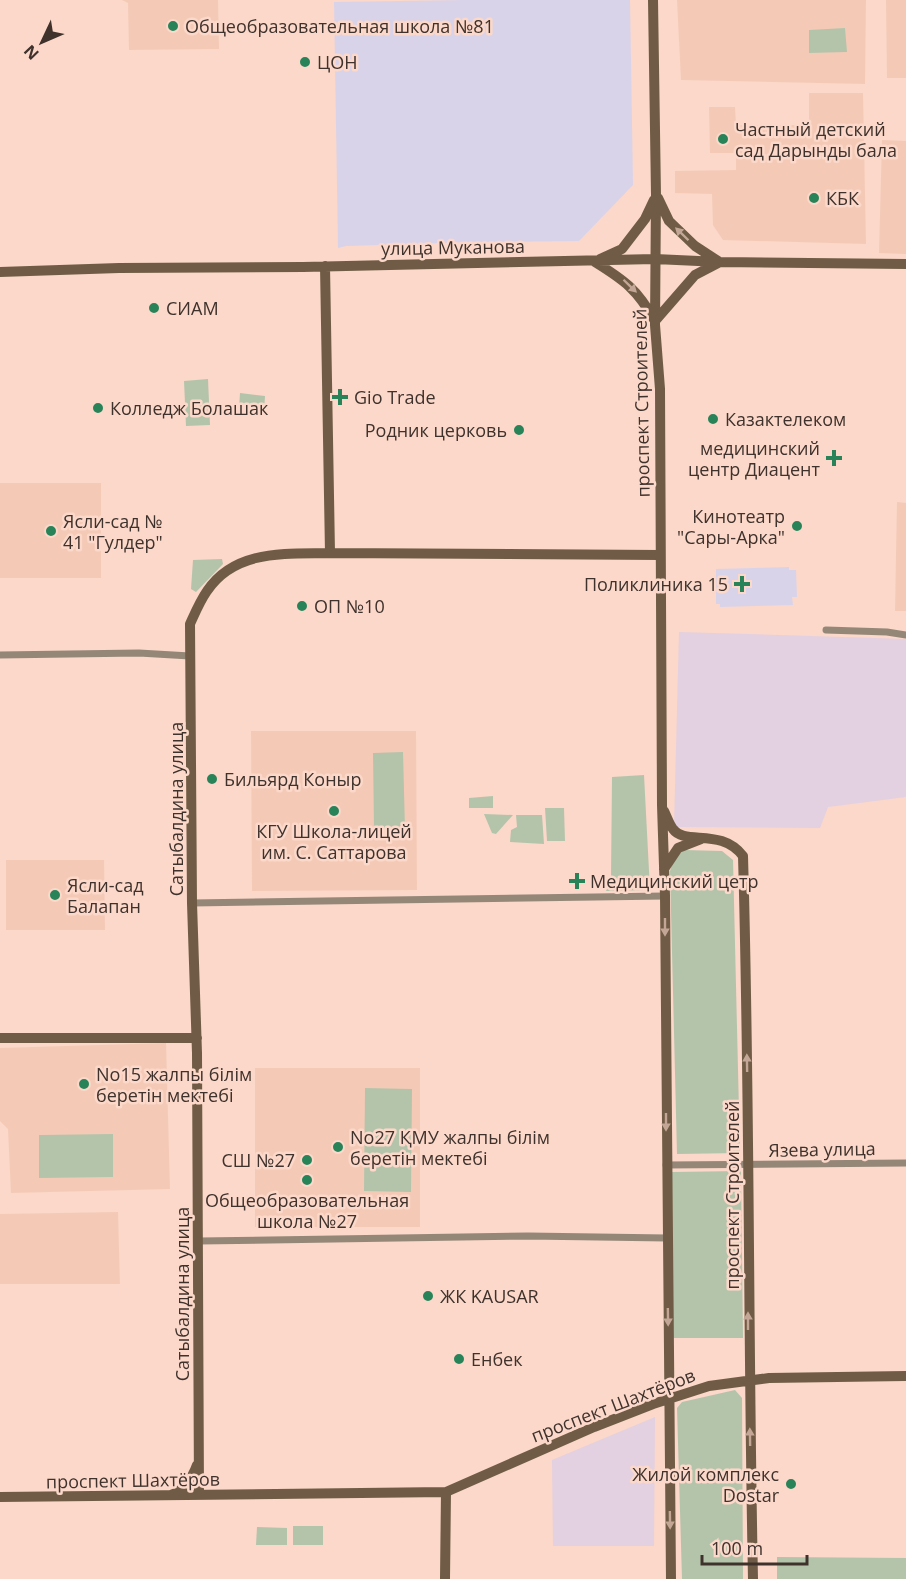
<svg xmlns="http://www.w3.org/2000/svg" width="906" height="1579" viewBox="0 0 906 1579" font-family="'Open Sans',sans-serif">
<style>
.commercial{fill:#e3d0e0}
.built{fill:#f4cab7}
.medical{fill:#d9d3e9}
.green{fill:#b4c4aa}
.lines{fill:none;stroke-linecap:round;stroke-linejoin:round}
.street{stroke:#958777;stroke-width:7}
.secondary{stroke:#705c46;stroke-width:10}
.oneway{fill:#c3a695}
.poi-dot{fill:#298359;stroke:#fbd8c9;stroke-width:2}
.labels{text-anchor:middle;dominant-baseline:central;stroke-width:5;stroke-linejoin:round;paint-order:stroke}
.poi-label{font-size:18px;fill:#3f322c;stroke:#fbd8c9;text-anchor:start}
.street-label{font-size:18px;fill:#3f322c;stroke:#fbd8c9}
</style>
<rect width="100%" height="100%" fill="#fbd8c9"/>
<path class="commercial" d="M679,632L906,639V797L828,807L820,828L674,827Z
M655,1417L654,1546H553L552,1460Z"/>
<path class="built" d="M122,0H218L219,49L129,50L128,3Z
M677,0H866L865,84L681,80Z
M886,0H906V78H887Z
M809,93H863L866,244L723,240L713,225L712,194L675,193V171L736,170V153H710L709,107H735L736,125H809Z
M882,140L906,141V254L879,253Z
M0,483H101V578H0Z
M897,502L906,503V611H895Z
M251,731H416L417,890L252,891Z
M6,860H104L105,930H6Z
M166,1043L170,1189L11,1193L8,1129L0,1121V1048Z
M255,1068H420V1227H255Z
M118,1212L120,1284H0V1214Z"/>
<path class="medical" d="M463,0H630L633,185L579,241L475,242L346,246L338,248L334,2Z
M789,567V570H796L797,597H792L793,605L720,607V604H716V569Z"/>
<path class="green" d="M845,28L847,52L809,53V30Z
M208,379L210,425L186,426L184,381Z
M240,393L265,396L264,411L239,409Z
M222,559L223,564L196,592L191,589L193,560Z
M403,752L405,829H374L373,753Z
M644,775L650,890L606,891L611,877L612,777Z
M493,796V808H469V798Z
M545,808H564L565,841H547Z
M484,814L513,815L496,834L492,833Z
M516,815H542L544,844L510,842L511,830L517,827Z
M684,850L722,851L733,860L740,1153L677,1154L670,871L674,858Z
M365,1088L412,1089L411,1192L364,1191Z
M113,1134V1177L39,1178V1135Z
M741,1171L743,1338H673L672,1172Z
M735,1390L742,1398L743,1579H682L677,1408L682,1402Z
M293,1526H323V1545H293Z
M257,1527L287,1528V1545H256Z
M777,1557L906,1558V1579H777Z"/>
<g class="lines">
<path class="street" d="M826,630L887,632L906,635
M0,655L139,653L190,656
M192,903L665,896
M666,1165L906,1163
M199,1241L528,1236L667,1238"/>
<path class="secondary" d="M653,0L656,195L655,325L660,389L662,805L665,896L671,1579
M658,198L669,221L695,246L718,261
M600,259L622,249L645,219L654,200
M595,262C624,280 637,289 655,321
M325,266L330,553
M0,272L119,268L303,267L655,259L720,262L906,264
M655,321L695,275L718,263
M664,811C667,817 669,824 673,829C685,846 721,827 743,856C750,1097 748,1338 753,1579
M664,869L678,848L701,839
M0,1038H197
M171,1495C184,1490 192,1479 197,1465
M199,1495L197,1053L192,903L190,624C195,613 200,601 207,591C235,549 286,554 330,553L660,555
M0,1497L446,1492L594,1427L653,1404L709,1386L769,1378L906,1376
M445,1579L446,1492"/>
</g>
<defs><path id="oneway-solid" d="M-6-.8H1V-3.2L6.5 0L1 3.2V.8H-6Z" transform="scale(1.5)"/></defs>
<g class="oneway">
<use href="#oneway-solid" transform="translate(682 234) rotate(-136)"/>
<use href="#oneway-solid" transform="translate(630 286) rotate(44)"/>
<use href="#oneway-solid" transform="translate(665 927) rotate(90)"/>
<use href="#oneway-solid" transform="translate(747 1063) rotate(-91)"/>
<use href="#oneway-solid" transform="translate(666 1122) rotate(90)"/>
<use href="#oneway-solid" transform="translate(668 1317) rotate(89)"/>
<use href="#oneway-solid" transform="translate(748 1321) rotate(-90)"/>
<use href="#oneway-solid" transform="translate(750 1437) rotate(-91)"/>
<use href="#oneway-solid" transform="translate(670 1520) rotate(89)"/>
</g>
<g class="poi-dot">
<circle cx="173" cy="26" r="6"/>
<circle cx="305" cy="62" r="6"/>
<circle cx="723" cy="139" r="6"/>
<circle cx="814" cy="198" r="6"/>
<circle cx="154" cy="308" r="6"/>
<path d="M337 388h6v6h6v6h-6v6h-6v-6h-6v-6h6z"/>
<circle cx="98" cy="408" r="6"/>
<circle cx="713" cy="419" r="6"/>
<circle cx="519" cy="430" r="6"/>
<path d="M831 449h6v6h6v6h-6v6h-6v-6h-6v-6h6z"/>
<circle cx="797" cy="526" r="6"/>
<circle cx="51" cy="531" r="6"/>
<path d="M739 575h6v6h6v6h-6v6h-6v-6h-6v-6h6z"/>
<circle cx="302" cy="606" r="6"/>
<circle cx="212" cy="779" r="6"/>
<circle cx="334" cy="811" r="6"/>
<path d="M574 872h6v6h6v6h-6v6h-6v-6h-6v-6h6z"/>
<circle cx="55" cy="895" r="6"/>
<circle cx="84" cy="1084" r="6"/>
<circle cx="338" cy="1147" r="6"/>
<circle cx="307" cy="1160" r="6"/>
<circle cx="307" cy="1180" r="6"/>
<circle cx="428" cy="1296" r="6"/>
<circle cx="459" cy="1359" r="6"/>
<circle cx="791" cy="1484" r="6"/>
</g>
<g class="labels">
<g class="poi-label">
<text x="185" y="26">Общеобразовательная школа №81</text>
<text x="317" y="62">ЦОН</text>
<text x="735" y="129">Частный детский<tspan x="735" dy="21">сад Дарынды бала</tspan></text>
<text x="826" y="198">КБК</text>
<text x="166" y="308">СИАМ</text>
<text x="354" y="397">Gio Trade</text>
<text x="110" y="408">Колледж Болашак</text>
<text x="725" y="419">Казактелеком</text>
<text x="507" y="430" text-anchor="end">Родник церковь</text>
<text x="820" y="448" text-anchor="end">медицинский<tspan x="820" dy="21">центр Диацент</tspan></text>
<text x="785" y="516" text-anchor="end">Кинотеатр<tspan x="785" dy="21">"Сары-Арка"</tspan></text>
<text x="63" y="521">Ясли-сад №<tspan x="63" dy="21">41 "Гулдер"</tspan></text>
<text x="728" y="584" text-anchor="end">Поликлиника 15</text>
<text x="314" y="606">ОП №10</text>
<text x="224" y="779">Бильярд Коныр</text>
<text x="334" y="831" text-anchor="middle">КГУ Школа-лицей<tspan x="334" dy="21">им. С. Саттарова</tspan></text>
<text x="590" y="881">Медицинский цетр</text>
<text x="67" y="885">Ясли-сад<tspan x="67" dy="21">Балапан</tspan></text>
<text x="96" y="1074">No15 жалпы білім<tspan x="96" dy="21">беретін мектебі</tspan></text>
<text x="350" y="1137">No27 ҚМУ жалпы білім<tspan x="350" dy="21">беретін мектебі</tspan></text>
<text x="295" y="1160" text-anchor="end">СШ №27</text>
<text x="307" y="1200" text-anchor="middle">Общеобразовательная<tspan x="307" dy="21">школа №27</tspan></text>
<text x="440" y="1296">ЖК KAUSAR</text>
<text x="471" y="1359">Енбек</text>
<text x="779" y="1474" text-anchor="end">Жилой комплекс<tspan x="779" dy="21">Dostar</tspan></text>
</g>
<g class="street-label">
<text transform="translate(453 247) rotate(-1)">улица Муканова</text>
<text transform="translate(641 403) rotate(-91)">проспект Строителей</text>
<text transform="translate(176 809) rotate(-90)">Сатыбалдина улица</text>
<text transform="translate(822 1149) rotate(-1)">Язева улица</text>
<text transform="translate(732 1195) rotate(-90)">проспект Строителей</text>
<text transform="translate(182 1294) rotate(-90)">Сатыбалдина улица</text>
<text transform="translate(613 1405) rotate(-21)">проспект Шахтёров</text>
<text transform="translate(133 1480) rotate(-1)">проспект Шахтёров</text>
</g>
</g>
<g transform="translate(42 42) rotate(226)" stroke="#fbd8c9" stroke-width="4.5" paint-order="stroke">
<path d="M0-4.5L10 22L0 15L-10 22Z" fill="#3f322c"/>
<text y="-9" font-size="16" font-weight="bold" text-anchor="middle" fill="#3f322c">N</text>
</g>
<path d="M702 1555v9h105v-9" fill="none" stroke="#3f322c" stroke-width="3"/>
<text x="711" y="1555" font-size="18" fill="#3f322c" stroke="#fbd8c9" stroke-width="4.5" paint-order="stroke">100 m</text>
</svg>
